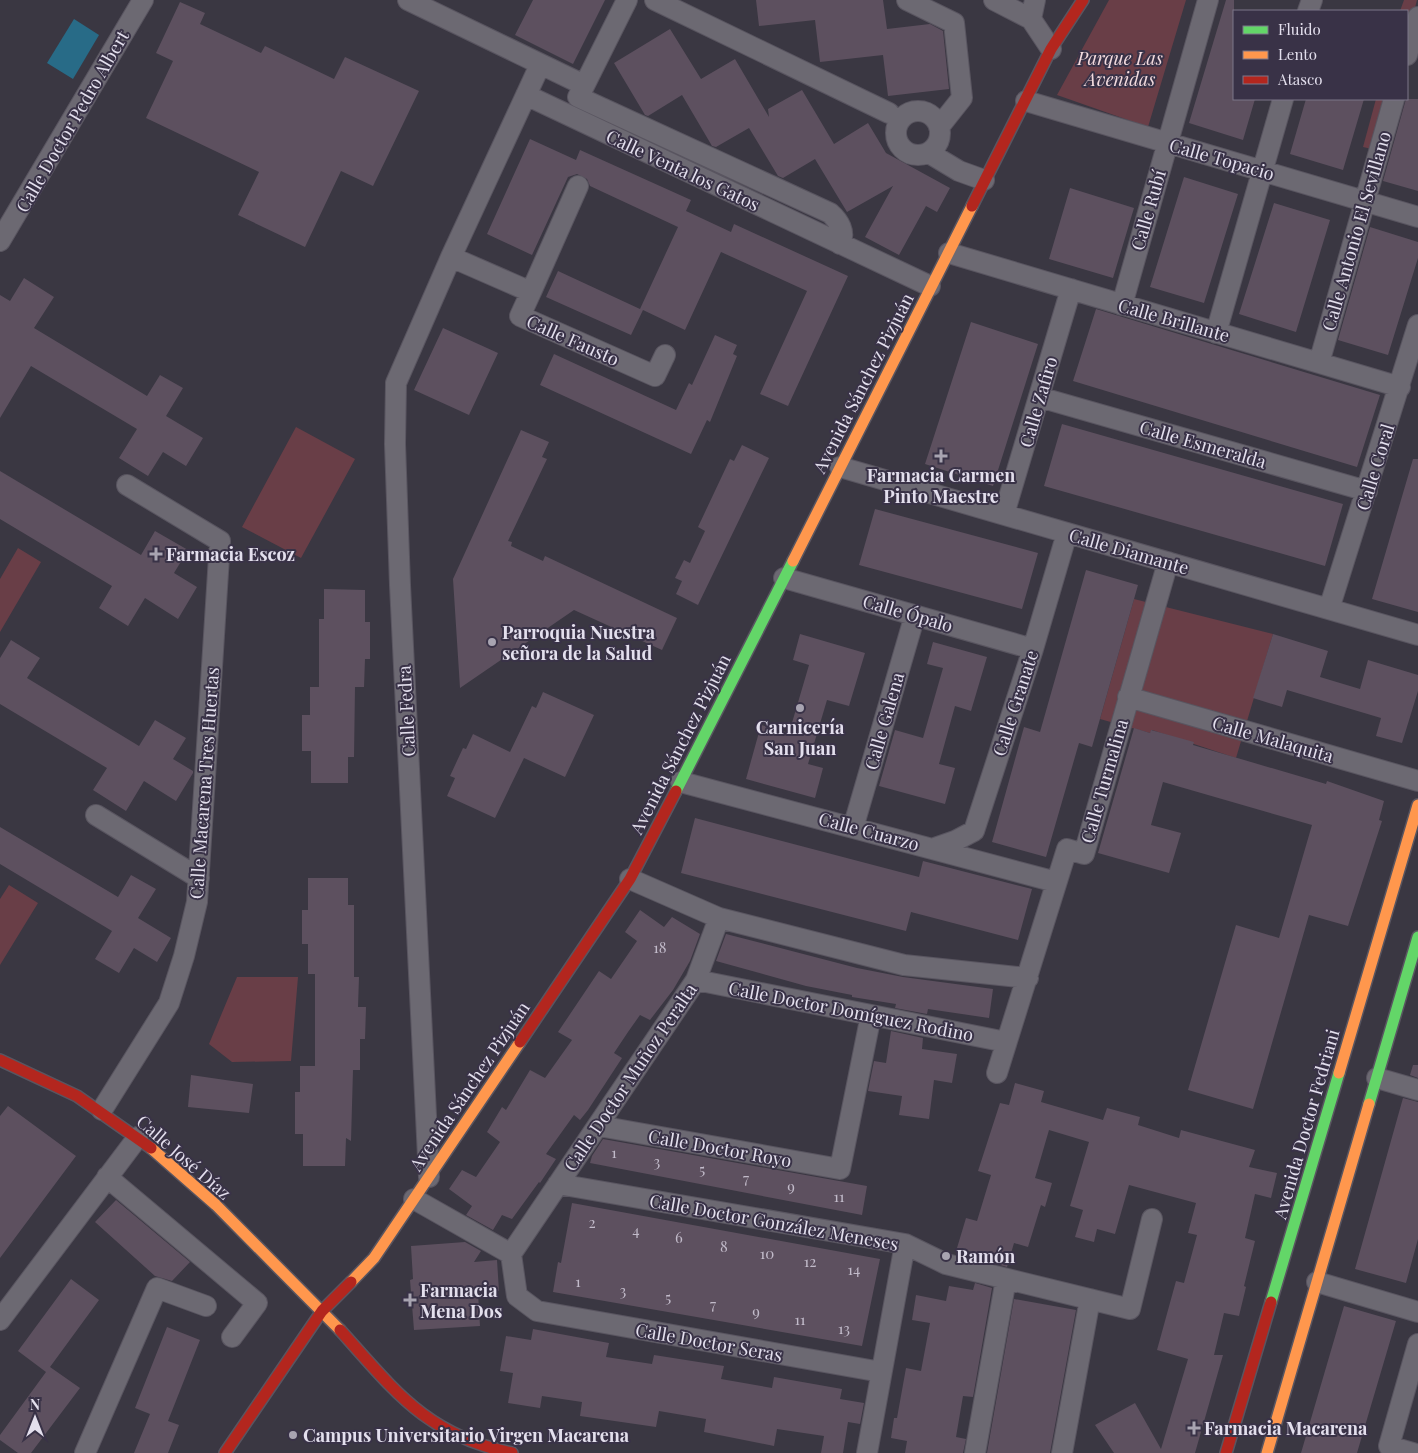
<svg xmlns="http://www.w3.org/2000/svg" width="1418" height="1453" viewBox="0 0 1418 1453" font-family="'Playfair Display',serif">
<style>
.green{fill:#693e47}
.water{fill:#286b87}
.building{fill:#5d505f}
.lines{fill:none;stroke-linecap:round;stroke-linejoin:round}
.street-casing{stroke:#595560;stroke-width:22}
.fast-casing{stroke:#595560;stroke-width:14}
.slow-casing{stroke:#595560;stroke-width:14}
.jam-casing{stroke:#595560;stroke-width:14}
.street{stroke:#6c6972;stroke-width:20}
.fast{stroke:#63d668;stroke-width:11}
.slow{stroke:#ff974d;stroke-width:11}
.jam{stroke:#b3261e;stroke-width:11}
.poi-dot{fill:#a8a4b1;stroke:#393247;stroke-width:2}
.labels{text-anchor:middle;dominant-baseline:central;stroke-width:4;stroke-linejoin:round;paint-order:stroke}
.number-label{font-size:15px;fill:#c2bbca}
.park-label{font-size:18px;font-style:italic;fill:#f3dbde;stroke:#393247}
.street-label{font-size:18px;fill:#e3dfed;stroke:#393247}
.poi-label{font-size:18px;font-weight:bold;fill:#e3dfed;stroke:#393247;text-anchor:start}
</style>
<rect width="100%" height="100%" fill="#3a3742"/>
<path class="green" d="M1109,0H1186L1148,127L1057,95Z
M1404,0H1417L1407,38V11H1400Z
M1376,99H1390L1376,150L1363,147Z
M296,427L355,459L301,558L242,527Z
M18,548L41,562L0,632V579Z
M1134,599L1273,634L1236,758L1152,730L1150,733L1100,719Z
M9,885L38,903L0,965V899Z
M237,977H298L291,1061L232,1062L209,1044Z"/>
<path class="water" d="M74,19L99,35L73,79L47,63Z"/>
<path class="building" d="M533,0H605L573,64L515,35Z
M756,0H883L887,29L930,24L943,31L949,89L888,96L883,55L820,62L815,20L759,26Z
M1226,0H1234V99H1255L1243,140L1189,123Z
M180,2L205,13L200,24L261,53L265,46L334,79L345,57L419,91L373,186L341,171L305,247L238,215L259,172L146,118L173,61L156,53Z
M670,29L701,79L735,59L769,117L768,109L802,90L834,144L868,123L886,153L950,188L937,212L926,206L899,255L865,237L893,186L847,212L815,159L783,178L778,176L749,128L716,147L712,146L682,95L648,116L645,115L614,63Z
M1306,99H1364L1343,170L1290,154Z
M1406,99H1418V191L1383,181Z
M530,139L576,160L580,150L691,200L686,211L731,232L734,224L848,276L788,406L760,394L807,291L721,252L685,330L643,310L631,335L546,297L558,271L640,309L678,227L590,186L587,179L577,174L568,177L532,255L487,234Z
M1184,177L1238,194L1204,303L1150,287Z
M1070,188L1134,208L1113,278L1049,259Z
M1274,203L1330,220L1296,332L1239,314Z
M1370,227L1418,242V258L1388,355L1338,340Z
M24,278L54,297L34,328L147,396L160,375L183,388L166,416L203,438L186,466L163,452L148,476L119,458L137,429L31,366L0,418V295L10,301Z
M1096,309L1380,395L1357,467L1073,381Z
M971,322L1038,344L993,486L925,464Z
M443,328L498,353L469,415L414,390Z
M715,335L737,345L733,354L737,356L710,422L707,420L691,454L540,385L554,354L676,410L689,383L692,385Z
M1062,424L1343,504L1325,566L1044,486Z
M521,430L549,442L542,457L547,459L508,541L512,542L511,546L543,561L545,556L677,618L662,650L574,610L460,688L453,579Z
M742,445L769,458L698,605L676,594L682,581L675,578L684,560L690,563L705,531L698,527L730,459L734,461Z
M1413,459H1418V612L1372,599Z
M0,471L141,555L155,531L188,550L174,573L197,587L178,619L145,598L128,626L99,608L112,586L0,519Z
M875,509L1038,553L1022,609L859,565Z
M1086,570L1138,585L1092,747L1079,743L1046,857L992,842L1024,727L1040,732Z
M324,589L365,590V622H370V659H365L364,687H355L354,757H348V783H311V751H302V715H310V687H319V619H324Z
M800,634L865,653L849,706L827,700L808,764L823,768L815,798L746,779L761,725L789,733L809,665L793,660Z
M1273,634L1328,651L1320,677L1360,689L1368,660L1418,675V691L1402,743L1376,736L1381,718L1287,690L1282,707L1253,698Z
M11,640L40,658L27,678L139,746L155,720L186,738L173,759L193,771V773L176,801L144,781L126,811L93,790L107,768L0,704V658Z
M933,642L987,657L971,711L955,706L939,764L955,768L945,804L879,786L895,730L923,738L943,668L927,664Z
M543,692L594,715L565,777L524,758L495,818L447,796L455,778L450,776L463,748L466,749L473,734L510,752L532,706L536,708Z
M1134,728L1150,733L1151,730L1194,742L1193,745L1326,784L1327,781L1384,801L1379,820L1382,821L1348,926L1309,915L1253,1109L1188,1090L1236,925L1279,938L1312,825L1163,782L1151,825L1181,833L1169,873L1098,853Z
M695,818L919,877L923,861L1032,889L1018,940L911,912L906,931L681,873Z
M0,827L118,897L131,875L156,889L138,918L171,938L157,962L134,948L119,973L95,959L112,931L0,864Z
M308,878H348V905H354V977H359L358,1007H366L365,1039H360V1070H353L351,1141L346,1138L345,1166H303V1134H295V1092H300V1066H315V974H308V944H302V910H308Z
M640,910L664,927L672,917L700,934L690,961L673,990L650,1020L640,1015L628,1032L614,1053L622,1058L588,1110L580,1120L574,1115L546,1154L556,1159L540,1183L539,1182L512,1219L502,1215L493,1230L466,1215L472,1206L449,1189L462,1170L476,1177L500,1142L487,1132L502,1107L506,1110L530,1070L545,1078L572,1040L558,1032L599,971L611,979L637,941L625,932Z
M726,934L857,968L903,977L993,989L989,1018L928,1009L927,1014L895,1008L896,1004L852,997V995L806,986L716,961Z
M891,1031L923,1038L922,1049L957,1054L952,1083L934,1080L929,1119L899,1115L902,1096L868,1091L874,1061L886,1063Z
M1413,1065H1418V1078L1410,1075Z
M191,1075L253,1084L249,1113L188,1107Z
M1015,1083L1044,1091L1041,1102L1103,1120L1107,1108L1140,1117L1138,1125L1179,1138L1181,1130L1255,1150L1249,1167L1277,1173L1271,1198L1255,1194L1245,1238L1255,1241L1244,1286L1246,1287L1239,1316L1224,1313L1214,1355H1223L1195,1453H1114L1095,1425L1135,1403L1161,1449L1188,1359L1157,1350L1176,1281L1184,1283L1197,1235L1188,1233L1196,1203L1129,1185L1115,1234L1097,1229L1094,1242L1075,1237L1083,1210L1070,1206L1089,1142L1049,1130L1035,1178L1052,1183L1045,1207L1041,1205L1028,1247L1014,1243L1007,1267L982,1260L983,1255L957,1248L966,1218L977,1221L991,1175L978,1171L1000,1103L1009,1105Z
M1403,1098L1418,1102V1239L1406,1283L1355,1269Z
M8,1106L76,1156L0,1258V1116Z
M603,1139L867,1186L862,1215L590,1163L592,1156Z
M116,1200L190,1262L172,1281L155,1276L95,1222Z
M572,1203L880,1259L862,1346L553,1292L558,1262L561,1263Z
M465,1242L481,1251L474,1262L497,1260L499,1291L478,1293L480,1326L414,1330L410,1280L413,1279L411,1246Z
M71,1279L99,1300L50,1367L80,1388L31,1453H18L0,1440V1435L46,1372L18,1351Z
M975,1283L992,1288L973,1397L963,1396L956,1437L966,1439L963,1453H905L907,1441L891,1438L894,1418H897L906,1368L921,1371L930,1323L912,1320L916,1295L946,1301L949,1286L973,1290Z
M1014,1299L1076,1310L1050,1453H987Z
M1344,1306L1396,1321L1357,1453H1301Z
M167,1327L200,1340L168,1421L179,1425L168,1453H134L150,1414L135,1408Z
M533,1329L609,1343L606,1357L652,1364L654,1355L724,1366L721,1379L772,1388L774,1377L842,1389L840,1399L864,1403L860,1424L848,1422L843,1453H821L824,1436L777,1429L774,1446L704,1432L706,1419L659,1411L656,1427L580,1416L582,1402L542,1396L540,1408L508,1403L513,1373L500,1371L506,1336L531,1340Z"/>
<g class="lines">
<defs>
<path id="street" d="M408,0L584,85
M655,0L889,113
M907,0L954,23L962,98L939,127
M994,0L1031,19
M1035,0L1031,19L1051,49
M1308,11L1312,0
M1407,55L1418,17
M526,95L930,286
M579,96L627,0
M578,97L830,213C839,221 846,232 840,244
M1026,101L1418,217
M896 133a22 22 0 1 1 44 0a22 22 0 1 1-44 0Z
M929,153L959,171L984,180
M0,241L143,0
M949,253L1400,387
M451,257L531,292L520,316L655,376L665,355
M531,292L578,186
M1122,305L1208,0
M1216,333L1283,99
M1319,363L1394,99
M1039,397L1367,491
M840,467L1418,635
M1004,514L1071,289
M784,578L1033,649
M1329,609L1418,325
M1128,697L1418,781
M681,782L1056,882
M96,815L199,878
M853,828L915,615
M935,848L955,841L974,831L1033,649L1067,533
M630,879L719,918L904,965L1028,978
M719,918L696,980L511,1254L517,1296L537,1311L881,1372
M696,980L1006,1042
M997,1073L1067,849L1084,854L1168,562
M1377,1078L1418,1090
M102,1110L169,1003L184,956L197,902L220,541L127,485
M599,1126L840,1169L871,1015
M107,1177L257,1303L232,1337
M429,1177L400,585L395,444L396,383L451,257L540,65
M558,1184L905,1244L946,1264L1130,1309L1152,1219
M414,1199L511,1254
M1317,1282L1418,1312
M0,1320L138,1137
M85,1453L157,1288L206,1306
M867,1453L905,1244
M975,1453L1006,1279
M1062,1453L1090,1299
M1413,1453L1389,1446L1418,1344"/>
<path id="fast" d="M676,791L793,561
M1369,1104L1418,937
M1271,1302L1339,1073"/>
<path id="slow" d="M793,561L972,206
M1339,1073L1418,805
M151,1148L216,1205L340,1330
M351,1282L374,1258L520,1042
M1267,1453L1369,1104"/>
<path id="jam" d="M972,206L1051,49L1083,0
M520,1042L630,879L676,791
M0,1060L77,1096L151,1148
M340,1330C395,1391 426,1435 512,1453
M225,1453L322,1311L351,1282
M1226,1453L1271,1302"/>
</defs>
<use href="#street" class="street-casing"/>
<use href="#fast" class="fast-casing"/>
<use href="#slow" class="slow-casing"/>
<use href="#jam" class="jam-casing"/>
<use href="#street" class="street"/>
<use href="#fast" class="fast"/>
<use href="#slow" class="slow"/>
<use href="#jam" class="jam"/>
</g>
<g class="poi-dot">
<path d="M938.5 448.5h5v5h5v5h-5v5h-5v-5h-5v-5h5z"/>
<path d="M153.5 546.5h5v5h5v5h-5v5h-5v-5h-5v-5h5z"/>
<circle cx="492" cy="642" r="5"/>
<circle cx="800" cy="708" r="5"/>
<circle cx="946" cy="1256" r="5"/>
<path d="M407.5 1292.5h5v5h5v5h-5v5h-5v-5h-5v-5h5z"/>
<path d="M1191.5 1420.5h5v5h5v5h-5v5h-5v-5h-5v-5h5z"/>
<circle cx="293" cy="1435" r="5"/>
</g>
<g class="labels">
<g class="number-label">
<text x="660" y="947">18</text>
<text x="614" y="1152">1</text>
<text x="657" y="1161">3</text>
<text x="702" y="1169">5</text>
<text x="746" y="1178">7</text>
<text x="791" y="1186">9</text>
<text x="839" y="1196">11</text>
<text x="592" y="1222">2</text>
<text x="636" y="1230">4</text>
<text x="679" y="1237">6</text>
<text x="724" y="1246">8</text>
<text x="767" y="1253">10</text>
<text x="810" y="1261">12</text>
<text x="854" y="1269">14</text>
<text x="578" y="1281">1</text>
<text x="623" y="1290">3</text>
<text x="668" y="1297">5</text>
<text x="713" y="1304">7</text>
<text x="756" y="1311">9</text>
<text x="800" y="1319">11</text>
<text x="844" y="1328">13</text>
</g>
<g class="park-label">
<text x="1120" y="58">Parque Las<tspan x="1120" dy="21">Avenidas</tspan></text>
</g>
<g class="street-label">
<text transform="translate(72 121) rotate(-60)">Calle Doctor Pedro Albert</text>
<text transform="translate(1222 159) rotate(16)">Calle Topacio</text>
<text transform="translate(683 170) rotate(25)">Calle Venta los Gatos</text>
<text transform="translate(1148 210) rotate(-74)">Calle Rubí</text>
<text transform="translate(1356 231) rotate(-74)">Calle Antonio El Sevillano</text>
<text transform="translate(1174 320) rotate(16)">Calle Brillante</text>
<text transform="translate(573 340) rotate(24)">Calle Fausto</text>
<text transform="translate(863 383) rotate(-63)">Avenida Sánchez Pizjuán</text>
<text transform="translate(1038 402) rotate(-74)">Calle Zafiro</text>
<text transform="translate(1203 444) rotate(16)">Calle Esmeralda</text>
<text transform="translate(1375 467) rotate(-73)">Calle Coral</text>
<text transform="translate(1129 551) rotate(16)">Calle Diamante</text>
<text transform="translate(908 613) rotate(16)">Calle Ópalo</text>
<text transform="translate(1015 703) rotate(-72)">Calle Granate</text>
<text transform="translate(406 711) rotate(-93)">Calle Fedra</text>
<text transform="translate(884 721) rotate(-74)">Calle Galena</text>
<text transform="translate(1273 739) rotate(16)">Calle Malaquita</text>
<text transform="translate(680 744) rotate(-63)">Avenida Sánchez Pizjuán</text>
<text transform="translate(1104 781) rotate(-74)">Calle Turmalina</text>
<text transform="translate(204 783) rotate(-86)">Calle Macarena Tres Huertas</text>
<text transform="translate(869 831) rotate(15)">Calle Cuarzo</text>
<text transform="translate(851 1011) rotate(11)">Calle Doctor Domíguez Rodino</text>
<text transform="translate(630 1077) rotate(-56)">Calle Doctor Muñoz Peralta</text>
<text transform="translate(469 1086) rotate(-56)">Avenida Sánchez Pizjuán</text>
<text transform="translate(1306 1124) rotate(-74)">Avenida Doctor Fedriani</text>
<text transform="translate(720 1148) rotate(10)">Calle Doctor Royo</text>
<text transform="translate(184 1157) rotate(41)">Calle José Díaz</text>
<text transform="translate(774 1222) rotate(10)">Calle Doctor González Meneses</text>
<text transform="translate(709 1342) rotate(10)">Calle Doctor Seras</text>
</g>
<g class="poi-label">
<text x="941" y="475" text-anchor="middle">Farmacia Carmen<tspan x="941" dy="21">Pinto Maestre</tspan></text>
<text x="166" y="554">Farmacia Escoz</text>
<text x="502" y="632">Parroquia Nuestra<tspan x="502" dy="21">señora de la Salud</tspan></text>
<text x="800" y="727" text-anchor="middle">Carnicería<tspan x="800" dy="21">San Juan</tspan></text>
<text x="956" y="1256">Ramón</text>
<text x="420" y="1290">Farmacia<tspan x="420" dy="21">Mena Dos</tspan></text>
<text x="1204" y="1428">Farmacia Macarena</text>
<text x="303" y="1435">Campus Universitario Virgen Macarena</text>
</g>
</g>
<rect x="1233" y="10" width="175" height="90" fill="#393247" stroke="#7d7789"/>
<rect x="1243" y="26" width="25" height="8" fill="#63d668" stroke="#7d7789"/>
<text x="1278" y="35" font-size="15" fill="#e3dfed">Fluido</text>
<rect x="1243" y="51" width="25" height="8" fill="#ff974d" stroke="#7d7789"/>
<text x="1278" y="60" font-size="15" fill="#e3dfed">Lento</text>
<rect x="1243" y="76" width="25" height="8" fill="#b3261e" stroke="#7d7789"/>
<text x="1278" y="85" font-size="15" fill="#e3dfed">Atasco</text>
<g transform="translate(35 1418)" stroke="#393247" stroke-width="4" paint-order="stroke">
<path d="M0-4L9 19L0 12L-9 19Z" fill="#e3dfed"/>
<text y="-8" font-size="14" font-weight="bold" text-anchor="middle" fill="#e3dfed">N</text>
</g>
</svg>
